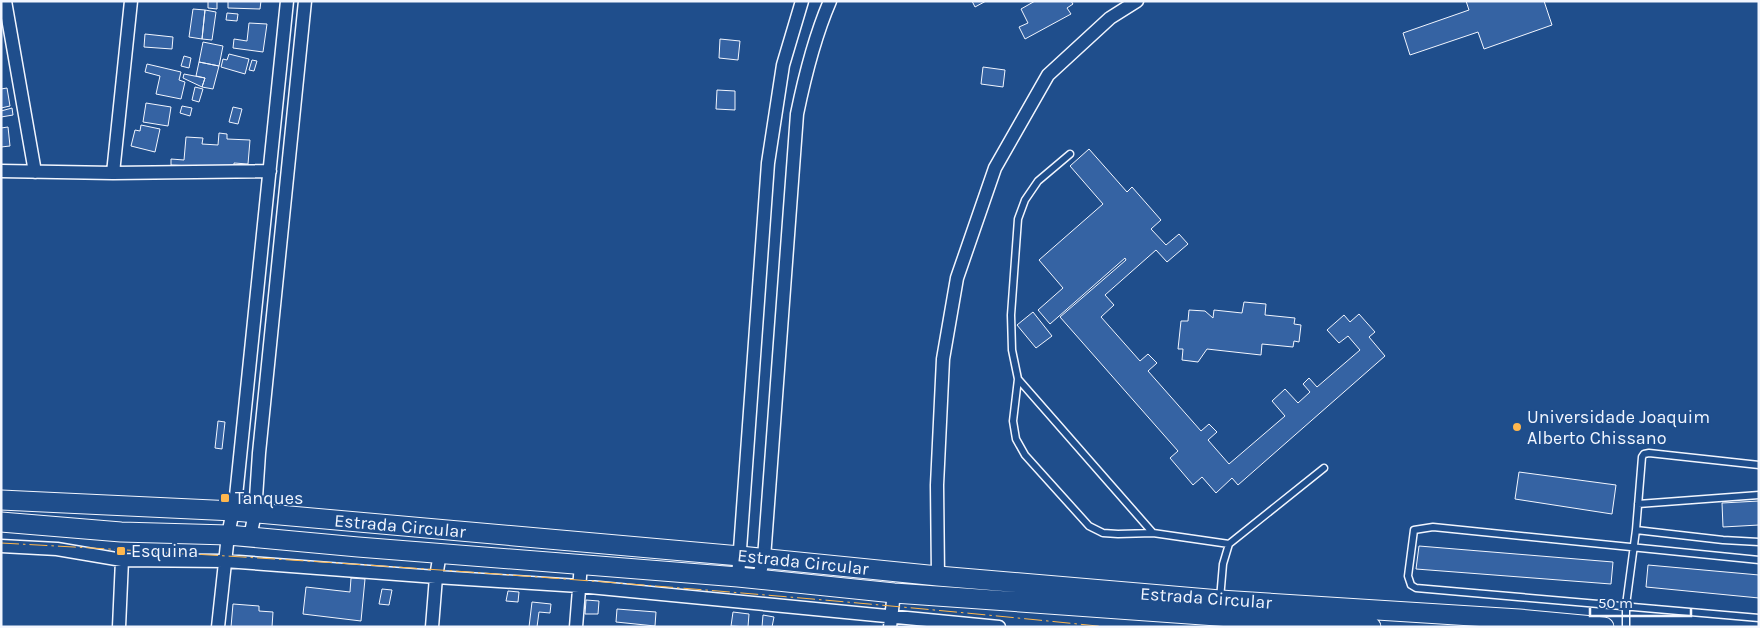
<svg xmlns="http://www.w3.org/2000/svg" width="1760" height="628" viewBox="0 0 1760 628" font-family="Karla,sans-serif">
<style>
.building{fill:#3563a3;stroke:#f2f6ff}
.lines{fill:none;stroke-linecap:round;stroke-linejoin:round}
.service-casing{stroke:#f2f6ff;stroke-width:9}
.minor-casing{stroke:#f2f6ff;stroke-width:15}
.primary-casing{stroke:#f2f6ff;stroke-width:21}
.service{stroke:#1f4e8c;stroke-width:6}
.minor{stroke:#1f4e8c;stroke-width:12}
.primary{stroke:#1f4e8c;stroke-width:19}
.power{stroke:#ffb74d;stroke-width:1;stroke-dasharray:18 4 2.5 4;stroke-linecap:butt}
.poi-dot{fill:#ffb74d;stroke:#1f4e8c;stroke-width:2}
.labels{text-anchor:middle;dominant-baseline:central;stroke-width:4;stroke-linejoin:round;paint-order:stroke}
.poi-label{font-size:18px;fill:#f2f6ff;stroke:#1f4e8c;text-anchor:start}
.street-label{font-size:18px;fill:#f2f6ff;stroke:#1f4e8c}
</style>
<rect width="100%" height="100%" fill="#1f4e8c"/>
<path class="building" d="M208,1H217V9L208,8Z
M228,1H261L260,9L228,8Z
M972,1H986L975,7Z
M1035,1H1071L1073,4L1067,8L1071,14L1025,39L1019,27L1028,23L1021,9Z
M1466,1H1544L1552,25L1484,49L1478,32L1410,55L1403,33L1469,10Z
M193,9L205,10L202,39L189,37Z
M205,10L216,12L212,40L202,39Z
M227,13L238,14L237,21L226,20Z
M249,23L267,24L263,52L233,48L234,39L247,41Z
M145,34L173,37L172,49L144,47Z
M720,39L740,41L738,60L719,58Z
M203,42L223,46L219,66L199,62Z
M229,54L249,59L245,74L221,67L223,59L227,60Z
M184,56L191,58L189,68L181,66Z
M252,60L257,61L254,71L249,70Z
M199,62L219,66L213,89L202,87L205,78L196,76Z
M147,64L181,72L179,80L185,82L181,99L156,94L160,76L145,72Z
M983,67L1005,70L1003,87L981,84Z
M184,74L205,78L202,87L183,78Z
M195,87L203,89L199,102L192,100Z
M7,88L10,106L1,108V89Z
M717,90L735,91V110L716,109Z
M146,103L171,107L168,126L143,122Z
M182,106L192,108L190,116L180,113Z
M233,107L242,109L238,124L229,122Z
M12,108L13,115L1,117V111Z
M141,125L160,129L155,152L131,146L135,130L140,131Z
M8,127L10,146L1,147V128Z
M219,133L227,134V139L250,140L248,164L234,163V168L171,165V159L184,160L186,137L203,138L202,144L218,145Z
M1089,149L1127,192L1132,187L1161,220L1151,229L1166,245L1179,234L1188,244L1167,262L1156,250L1105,295L1114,305L1101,317L1140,361L1148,354L1157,363L1148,371L1201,431L1209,424L1217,432L1208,440L1229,464L1285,416L1272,401L1285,389L1298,403L1310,392L1303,384L1309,378L1317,387L1360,350L1348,336L1339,343L1327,330L1344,315L1350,322L1359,314L1375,332L1369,337L1385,356L1238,485L1232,478L1216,493L1202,477L1193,485L1170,458L1178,451L1060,317L1126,260L1125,258L1050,324L1038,310L1063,288L1039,260L1103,204L1070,166Z
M1244,302L1266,304L1265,315L1295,318L1294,324L1301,325L1299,342L1294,341L1293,347L1262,344L1261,355L1207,349L1198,362L1182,360L1183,349H1178L1181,321H1188L1189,310L1205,311L1213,318L1214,310L1242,313Z
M1033,312L1052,336L1036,348L1017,325Z
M218,421L225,422L222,449L215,448Z
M1519,472L1616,485L1612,514L1515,499Z
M1759,501V525L1723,527L1722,503Z
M1419,546L1613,562L1611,584L1416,569Z
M1648,565L1759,575V598L1646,587Z
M351,578L365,579L361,621L303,614L306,587L350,592Z
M382,589L392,590L389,605L379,604Z
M508,591L519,592L518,602L506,601Z
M586,600L599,601L598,614H585Z
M532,602L551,604L550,613L539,612L537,627H529Z
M233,604L259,606V611L273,612L272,627H231Z
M617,609L656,612L655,626L616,622Z
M733,612L749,614L748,627L731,626Z
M763,615L774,617L772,627H762Z"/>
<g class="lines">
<defs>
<path id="service" d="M1070,154L1038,181L1025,200L1018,219L1011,315L1012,350L1018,379L1013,421L1016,439L1025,455L1089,526L1103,533L1118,534L1153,533L1229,544
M1018,379L1153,533
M1638,504L1759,495
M1636,530L1723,540L1759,542
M1759,560L1433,527L1414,530L1408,576L1411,585L1416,588L1759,618
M1220,599L1223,564L1229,544L1324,468
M1626,627V605L1636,530L1642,457L1644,454L1649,453L1759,465"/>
<path id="minor" d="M5,1L35,172
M1,171L113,173L270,171
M113,173L131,1
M250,537L255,513L259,453L305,1
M1,546L57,549L122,560L225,561L436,577L579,586L999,627
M938,576L937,485L943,359L957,278L995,168L1048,75L1110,18L1137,1
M738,577L768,163L783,65L802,1
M758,579L764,558L797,114C805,75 814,38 830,1
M119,627L122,560
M218,627L228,535L236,496L287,1
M432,627L436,577L440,553
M576,627L581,564
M890,627L894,593"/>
<path id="primary" d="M1,500L234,511L740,556L938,576L1220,600L1519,619L1604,627
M1,522L121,532L228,535L358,547L738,577L894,593L1371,627"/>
</defs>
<use href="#service" class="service-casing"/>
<use href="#minor" class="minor-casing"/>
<use href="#primary" class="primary-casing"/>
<use href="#service" class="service"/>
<use href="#minor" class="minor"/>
<use href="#primary" class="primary"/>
<path class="power" d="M1,543C370,563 740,589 1107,627"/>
</g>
<g class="poi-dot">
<circle cx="1517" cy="427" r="5"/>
<rect x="220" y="493" width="10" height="10" rx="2.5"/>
<rect x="116" y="546" width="10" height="10" rx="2.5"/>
</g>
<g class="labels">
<g class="poi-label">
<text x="1527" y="417">Universidade Joaquim<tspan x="1527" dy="21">Alberto Chissano</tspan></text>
<text x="235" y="498">Tanques</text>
<text x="131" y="551">Esquina</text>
</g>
<g class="street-label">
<text transform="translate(400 526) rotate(5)">Estrada Circular</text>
<text transform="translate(803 562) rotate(6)">Estrada Circular</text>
<text transform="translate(1206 598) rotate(4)">Estrada Circular</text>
</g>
</g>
<rect width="1760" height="628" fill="none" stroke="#f2f6ff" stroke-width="5"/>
<path d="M1590 608v8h101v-8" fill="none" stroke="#f2f6ff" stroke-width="2.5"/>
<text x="1598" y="608" font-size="15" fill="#f2f6ff" stroke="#1f4e8c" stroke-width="4" paint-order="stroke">50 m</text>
</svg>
